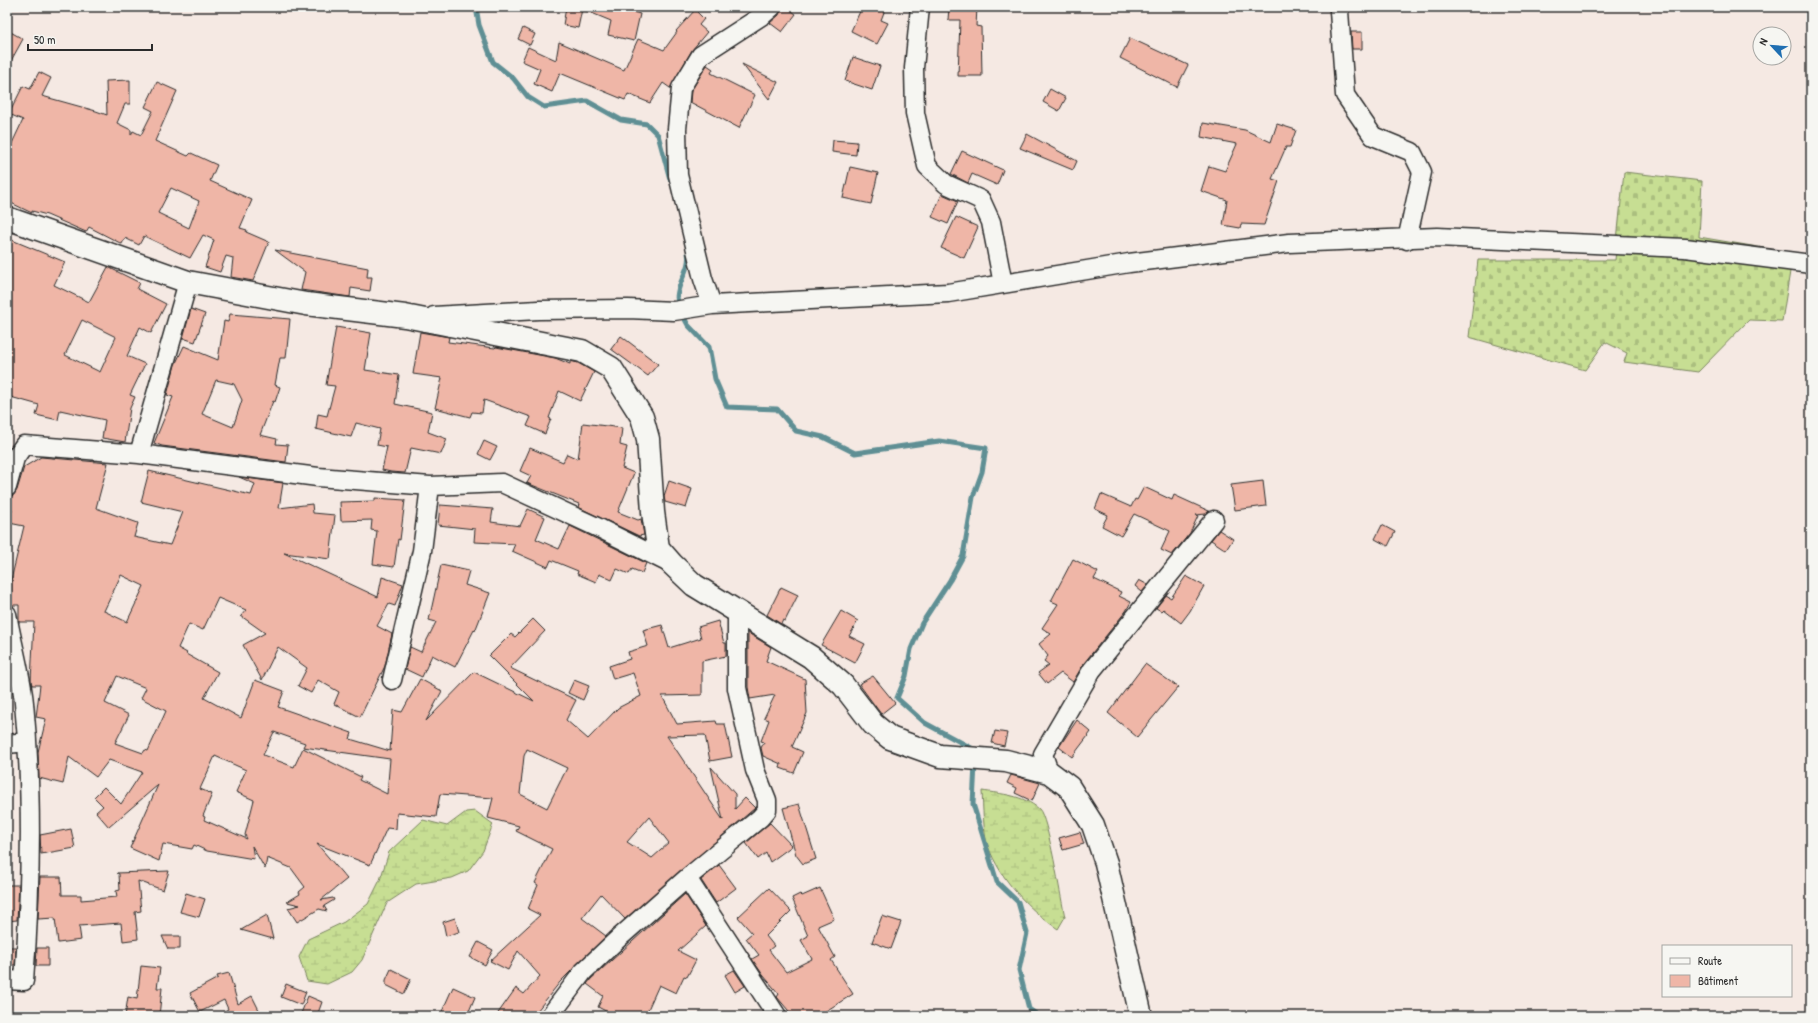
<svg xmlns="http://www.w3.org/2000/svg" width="1818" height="1023" viewBox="0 0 1818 1023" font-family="'Patrick Hand',sans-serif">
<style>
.wetland{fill:url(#wetland-marsh);stroke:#79845f}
.cemetery{fill:url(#cemetery-stones);stroke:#79845f}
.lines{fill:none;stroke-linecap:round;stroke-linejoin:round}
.stream{stroke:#5f8f94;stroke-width:5}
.building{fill:#efb6a7;stroke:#2b2b2b;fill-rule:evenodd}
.street-casing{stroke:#2b2b2b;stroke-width:21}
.secondary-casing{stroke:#2b2b2b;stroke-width:25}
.street{stroke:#f6f6f2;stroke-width:18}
.secondary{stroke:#f6f6f2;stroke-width:22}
</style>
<defs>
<pattern id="wetland-marsh" width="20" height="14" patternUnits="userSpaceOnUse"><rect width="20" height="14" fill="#c7de93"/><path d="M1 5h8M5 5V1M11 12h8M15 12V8" fill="none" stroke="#abbf7f"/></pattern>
<pattern id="cemetery-stones" width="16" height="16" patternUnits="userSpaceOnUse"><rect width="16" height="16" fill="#c7de93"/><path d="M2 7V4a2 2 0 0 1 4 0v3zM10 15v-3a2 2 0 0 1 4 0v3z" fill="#abbf7f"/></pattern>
</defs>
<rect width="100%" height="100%" fill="#f5e9e3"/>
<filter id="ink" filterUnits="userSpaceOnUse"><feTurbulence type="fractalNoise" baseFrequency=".025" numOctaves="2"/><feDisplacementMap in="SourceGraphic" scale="8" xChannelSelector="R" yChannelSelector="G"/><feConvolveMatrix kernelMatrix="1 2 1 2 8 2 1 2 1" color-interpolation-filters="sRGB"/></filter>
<g filter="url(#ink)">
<path class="wetland" d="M982,791C1002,794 1023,795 1039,809C1048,817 1061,900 1065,917L1058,929C1029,910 1000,879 988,846C983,833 983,806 982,791Z
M475,811L493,824L483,851L468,871L452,878L416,884L387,903L362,960L352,972L327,984L307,981L299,957L308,939L344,922L368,904L380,880L389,852L423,820L447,826L466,812Z"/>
<path class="cemetery" d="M1624,172L1702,181L1699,237L1793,253L1782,321L1749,320L1698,372L1624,362L1627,353L1605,342L1585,370L1469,337L1478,260H1615Z"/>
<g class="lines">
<path class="stream" d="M476,7L479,25L493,62L513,78L528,97L544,107L587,101L621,120L647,124L658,135L670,179
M679,306C671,289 692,270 688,253
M682,314L688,325L709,347L715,379L727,407L777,409L796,431L823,437L855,453L939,441L986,448L982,472L973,497L963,556L950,580L922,623L911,649L906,676L897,698L925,723L975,750
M975,764L973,804L997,882L1018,902L1027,933L1019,970L1029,1009L1039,1016"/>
</g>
<path class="building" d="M566,7H635L633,12L640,14L634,41L608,35L611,21L582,9L578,28L563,25Z
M782,7H786L796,14L782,32L770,23L779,15Z
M862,7H886L881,20L888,23L877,44L851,31Z
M949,7H977L976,26L981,27L982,76H958L960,20H948Z
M695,10L704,19L699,25L707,32L692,50L670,88L663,83L650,103L628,94L625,100L560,73L552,92L534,84L540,69L522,61L528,47L556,60L559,42L624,70L638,39L664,50L677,32L676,31Z
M523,28L535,34L530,45L518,39Z
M7,30L23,39L7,68Z
M1351,32H1362V49H1352Z
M1130,38L1188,65L1177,87L1120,58Z
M853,57L880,66L872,90L845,81Z
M742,64L778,82L769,99Z
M707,65L713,69L711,73L755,95L739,128L690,102L691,91Z
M39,72L51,78L42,96L96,111L107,115L106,81L130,80V104H125L117,123L131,130V135L133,131L141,135L153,111L145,107L157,82L177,91L155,141L188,156L191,153L217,165L210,181L252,200L240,228L247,230L246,232L269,242L253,281L231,277L233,258L226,256L220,272L205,267L214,240L203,235L190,258L144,236L139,245L125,238L122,244L89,227L86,232L47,215L32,211V213L7,201V154L23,120L9,114L23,86L30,89ZM171,188L199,201L189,228L158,213Z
M1050,89L1066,98L1059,111L1043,102Z
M1203,123L1245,130L1271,142L1277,124L1296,130L1290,147H1286L1272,179L1279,181L1264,225L1241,224L1240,228L1223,225L1227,200L1201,191L1209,166L1225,171L1237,144L1201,137Z
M1027,134L1077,161L1073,170L1020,148Z
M833,140L857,142L856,155L832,152Z
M962,151L1003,170L997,185L972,174L968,183L951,174Z
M850,167L878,173L871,204L843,198Z
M942,194L958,201L948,224L932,217Z
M956,217L978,227L964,258L941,248Z
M7,238L65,262L54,285L89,302L108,267L140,283L137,289L166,304L151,333L140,327L127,356L145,364L130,395L135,397L130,408L125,442L102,438L105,420L60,410L58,420L36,415L39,405L7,396ZM82,320L116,337L100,372L65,355Z
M275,250L368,268L367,277H372L370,291L351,288L350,297L301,290L305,272Z
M191,309L205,314L195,342L183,338Z
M230,314L290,319L286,358H280L275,385L280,387L275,402L273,401L260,435L277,439L276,444L288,445L286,462L162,446L154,443L173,397L167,395L175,365L184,346L218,360L224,321L228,322ZM216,380L234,384L242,400L233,427L202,414Z
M336,327L371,333L365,370L399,375L395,404L432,412L428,432L447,439L441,454L411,448L405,473L391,472L382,470L387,447L377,445L380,429L356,423L351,437L316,429L318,414L327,416L335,386L326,385Z
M420,332L449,337L448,342L495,348L496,347L555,358L570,364V361L578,363L594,372L580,401L559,391L549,418L551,419L545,434L527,426L531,417L484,400L482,413L472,412L470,417L435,408L442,378L413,374Z
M621,336L658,364L648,376L611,349Z
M583,423L622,428L620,445L627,447L622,468L634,473L618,512L638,520L641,519L644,535L639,536L578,507L579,504L527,483L531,476L520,471L530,448L563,462L567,454L578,459Z
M484,441L497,447L490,460L478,454Z
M41,457L108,463L96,508L138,523L134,537L170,545L183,512L141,502L149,471L251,495L255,484L239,477L283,483L279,508L312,504L313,513L335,515L330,559L284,553L378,597L382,577L403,584L395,606L389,604L377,626L392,634L385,666L360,717L334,704L339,692L318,680L311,693L298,686L307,668L278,647L262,680L243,645L265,633L241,616L246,610L218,598L203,630L189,624L178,648L187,653L186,654L218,672L204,698L241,718L255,680L284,691L278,707L352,733L350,739L390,751L393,710L402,712L420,679L442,691L426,721L474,672L534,701L489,656L511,634L515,637L533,619L545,631L510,668L576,700L566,720L588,739L618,708L641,696L633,673L613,679L609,666L630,659L628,652L648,646L643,630L662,625L669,648L701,638L698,627L718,621L724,643H726V656L702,661V695L662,696L677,724L716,721L717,724H725L732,757L710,761L705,735L667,736L723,820L711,767L735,794V809L745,798L755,808L625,919L601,894L582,918L606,936L560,982L533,1016H496L516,988L524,994L540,976L518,951L508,970L490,961L540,915L528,909L538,885L535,883L552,849L516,831L519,826L488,818L493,798L440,794L436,817L397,813L396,829L387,828L370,865L317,844L347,879L321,900L333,898L334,900L324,906L327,911L319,909L297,922L288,908L300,905L287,902L300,894L299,892L305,887L291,868L267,858L265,869L252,846L254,859L207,851L194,845L192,849L163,844L159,861L130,848L158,785L109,827L96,812L103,806L94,797L104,787L121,804L142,772L109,760L96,777L69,757L63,784L39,778L38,752L46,719L36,717L40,685H32L31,681L34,622H19V605H11V580L24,526L9,523L12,510H7V497L14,495L17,490L24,467ZM121,575L144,586L127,622L104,611ZM117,676L146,688L141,698L166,711L148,751L145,750L143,753L115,743L129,715L105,703ZM274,732L305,743L303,747L390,759L387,794L359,780L361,777L303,748L294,767L263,755ZM527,749L567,768L547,808L520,794L524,756ZM215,756L246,770L236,792L254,800L245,835L247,839L204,820L205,817L203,816L212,794L200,789ZM649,817L669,843L652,858L627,842Z
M669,481L692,489L686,508L665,502L664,496Z
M1263,481L1266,506L1235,510L1231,485Z
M1144,487L1172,500L1174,495L1209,511L1206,514L1196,515L1198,516L1190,533L1172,555L1161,550L1170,531L1134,514L1121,536L1102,526L1108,515L1095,509L1101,494L1131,507L1135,499L1137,500Z
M375,498L405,500L400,540L398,539L394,567L373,564L377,531L371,530L372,520L341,521L340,502L375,501Z
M440,505L493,509L491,522L520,526L528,509L545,517L536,539L559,549L570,526L646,563L642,573L632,569L629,574L617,569L612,580L599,574L596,582L577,574L578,571L551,560L548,567L512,551L515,544L474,542L475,529L438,525Z
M1382,525L1395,532L1388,546L1375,539Z
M1219,530L1233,539L1226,550L1211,540Z
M1073,559L1098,572L1094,579L1121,592L1119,596L1131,602L1126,611L1084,663L1073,682L1061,673L1047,684L1038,673L1049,665L1044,661L1048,656L1039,644L1051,634L1042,628L1058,604L1051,601Z
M441,565L469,571L465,585L490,593L475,631L474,630L455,667L432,655L422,677L405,669L410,647L421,652L436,622L429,620Z
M1186,576L1204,586L1190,611L1181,623L1163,609L1161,611L1156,608L1166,595L1171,598Z
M1139,580L1148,585L1142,592L1135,586Z
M781,587L798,595L785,621L783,620L781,624L767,615Z
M841,611L858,621L849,636L865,644L855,663L821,645Z
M748,633L771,647L766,661L805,679L807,713L792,747L803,752L794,773L780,768L781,764L763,756L761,748L764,742L761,741L769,720L764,718L775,695L750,699L748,687Z
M1145,664L1178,687L1137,737L1108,713Z
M873,676L895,703L881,714L859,684Z
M574,680L589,686L583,700L568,693Z
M1077,720L1091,732L1072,757L1059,747Z
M995,731L1007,733L1004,746L992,743Z
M1011,775L1040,783L1032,801L1015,793L1017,788L1007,783Z
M799,804L816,859L803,864L796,855L783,808Z
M770,823L792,846L770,862L766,853L758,859L746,843Z
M71,829L75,848L41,854L40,835Z
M1080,832L1084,844L1063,850L1059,838Z
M719,865L736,888L716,903L701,880Z
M169,871L163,890L138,881L141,911L135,912L138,939L123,941L121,923L79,926L81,940L58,943L55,918L38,919L40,877H61L62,895H81V900L117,897L116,891L120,890L119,874L117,873Z
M7,885H19L17,920L7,921Z
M769,888L791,911L766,936L774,946L769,950L786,972L812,959L801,940L808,936L792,898L800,894L802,896L820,888L834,919L818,926L835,957L831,960L853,994L818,1016H793L777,997L779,994L763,975L752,959L759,955L746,938L752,933L738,917Z
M186,893L205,899L199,917L180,912Z
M685,894L706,926L678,951L696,960L687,977L684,976L676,993L659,985L645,1016H615L598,1007L603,996L587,984L591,979Z
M267,915L273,939L241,930Z
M882,916L901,922L891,949L872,942Z
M455,918L459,932L446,936L443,922Z
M162,936H180V949H168Z
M478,942L493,950L485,965L470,957Z
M7,947H16L15,965H7Z
M37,948H48V966H36Z
M141,966L160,968L157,988H162L159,1016H125L128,997L137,999Z
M391,969L411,979L404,994L386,985V980Z
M734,970L745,986L735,992L725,975Z
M229,973L238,1004L252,996L262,1016H216L228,1009L224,1000L200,1012L190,993L218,978L217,976Z
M286,984L306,992L301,1005L281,997Z
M453,987L475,997L467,1016H440Z
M308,996L322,1002L317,1016H300Z"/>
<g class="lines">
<defs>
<path id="street" d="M920,7L914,68L915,113L927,166L946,184L981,200L991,222L1003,284
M1339,11L1345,95L1373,136L1412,152L1422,172L1407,240
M712,305L703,279L678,175L677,129L681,88L701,55L763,15L772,7
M434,316L538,310L628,309L674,311L712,305L948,293L1129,263L1289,243L1437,237L1685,248L1811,264
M139,454L188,282
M430,486L502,483L601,529L669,563
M7,487L15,458L24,445L139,454L318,477L430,486L422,551L392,680
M7,614C12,643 21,673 24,703C33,795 31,888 24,981L7,980
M7,744L27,742
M1049,772L1043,754L1092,670L1214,520
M687,878L777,1016
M550,1016L583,972L620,937L687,878L760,818L767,810V800L755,770L737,688V611"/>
<path id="secondary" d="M7,218L188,282L306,304L405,316L582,351L611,368L642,417L648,439L653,512L658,548L672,564L694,585L811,657L843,685L873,724L890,738L940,756L1006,761L1049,772L1069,787L1093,825L1106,863L1141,1016"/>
</defs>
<use href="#street" class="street-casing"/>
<use href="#secondary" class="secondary-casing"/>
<use href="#street" class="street"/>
<use href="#secondary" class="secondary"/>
</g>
</g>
<rect width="1818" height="1023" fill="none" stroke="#f6f6f2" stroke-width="24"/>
<rect x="12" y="12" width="1794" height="999" fill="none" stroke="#2b2b2b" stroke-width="1.5" filter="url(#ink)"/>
<rect x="1662" y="945" width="130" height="52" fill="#f6f6f2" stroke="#a5a5a2"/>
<rect x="1670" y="958" width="20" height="6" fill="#f6f6f2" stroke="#a5a5a2"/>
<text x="1698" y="965" font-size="12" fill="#2b2b2b">Route</text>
<rect x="1670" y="975" width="20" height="12" fill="#efb6a7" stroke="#a5a5a2"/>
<text x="1698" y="985" font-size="12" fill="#2b2b2b">Bâtiment</text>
<g transform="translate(1772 46) rotate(296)"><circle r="19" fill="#f6f6f2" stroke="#a5a5a2"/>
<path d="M0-3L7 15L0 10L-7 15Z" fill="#1f6fb2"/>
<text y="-6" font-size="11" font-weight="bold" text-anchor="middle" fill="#2b2b2b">N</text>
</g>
<path d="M28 44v6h124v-6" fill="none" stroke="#2b2b2b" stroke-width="2"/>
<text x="34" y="44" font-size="12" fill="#2b2b2b" stroke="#f6f6f2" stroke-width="3" paint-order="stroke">50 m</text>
</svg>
